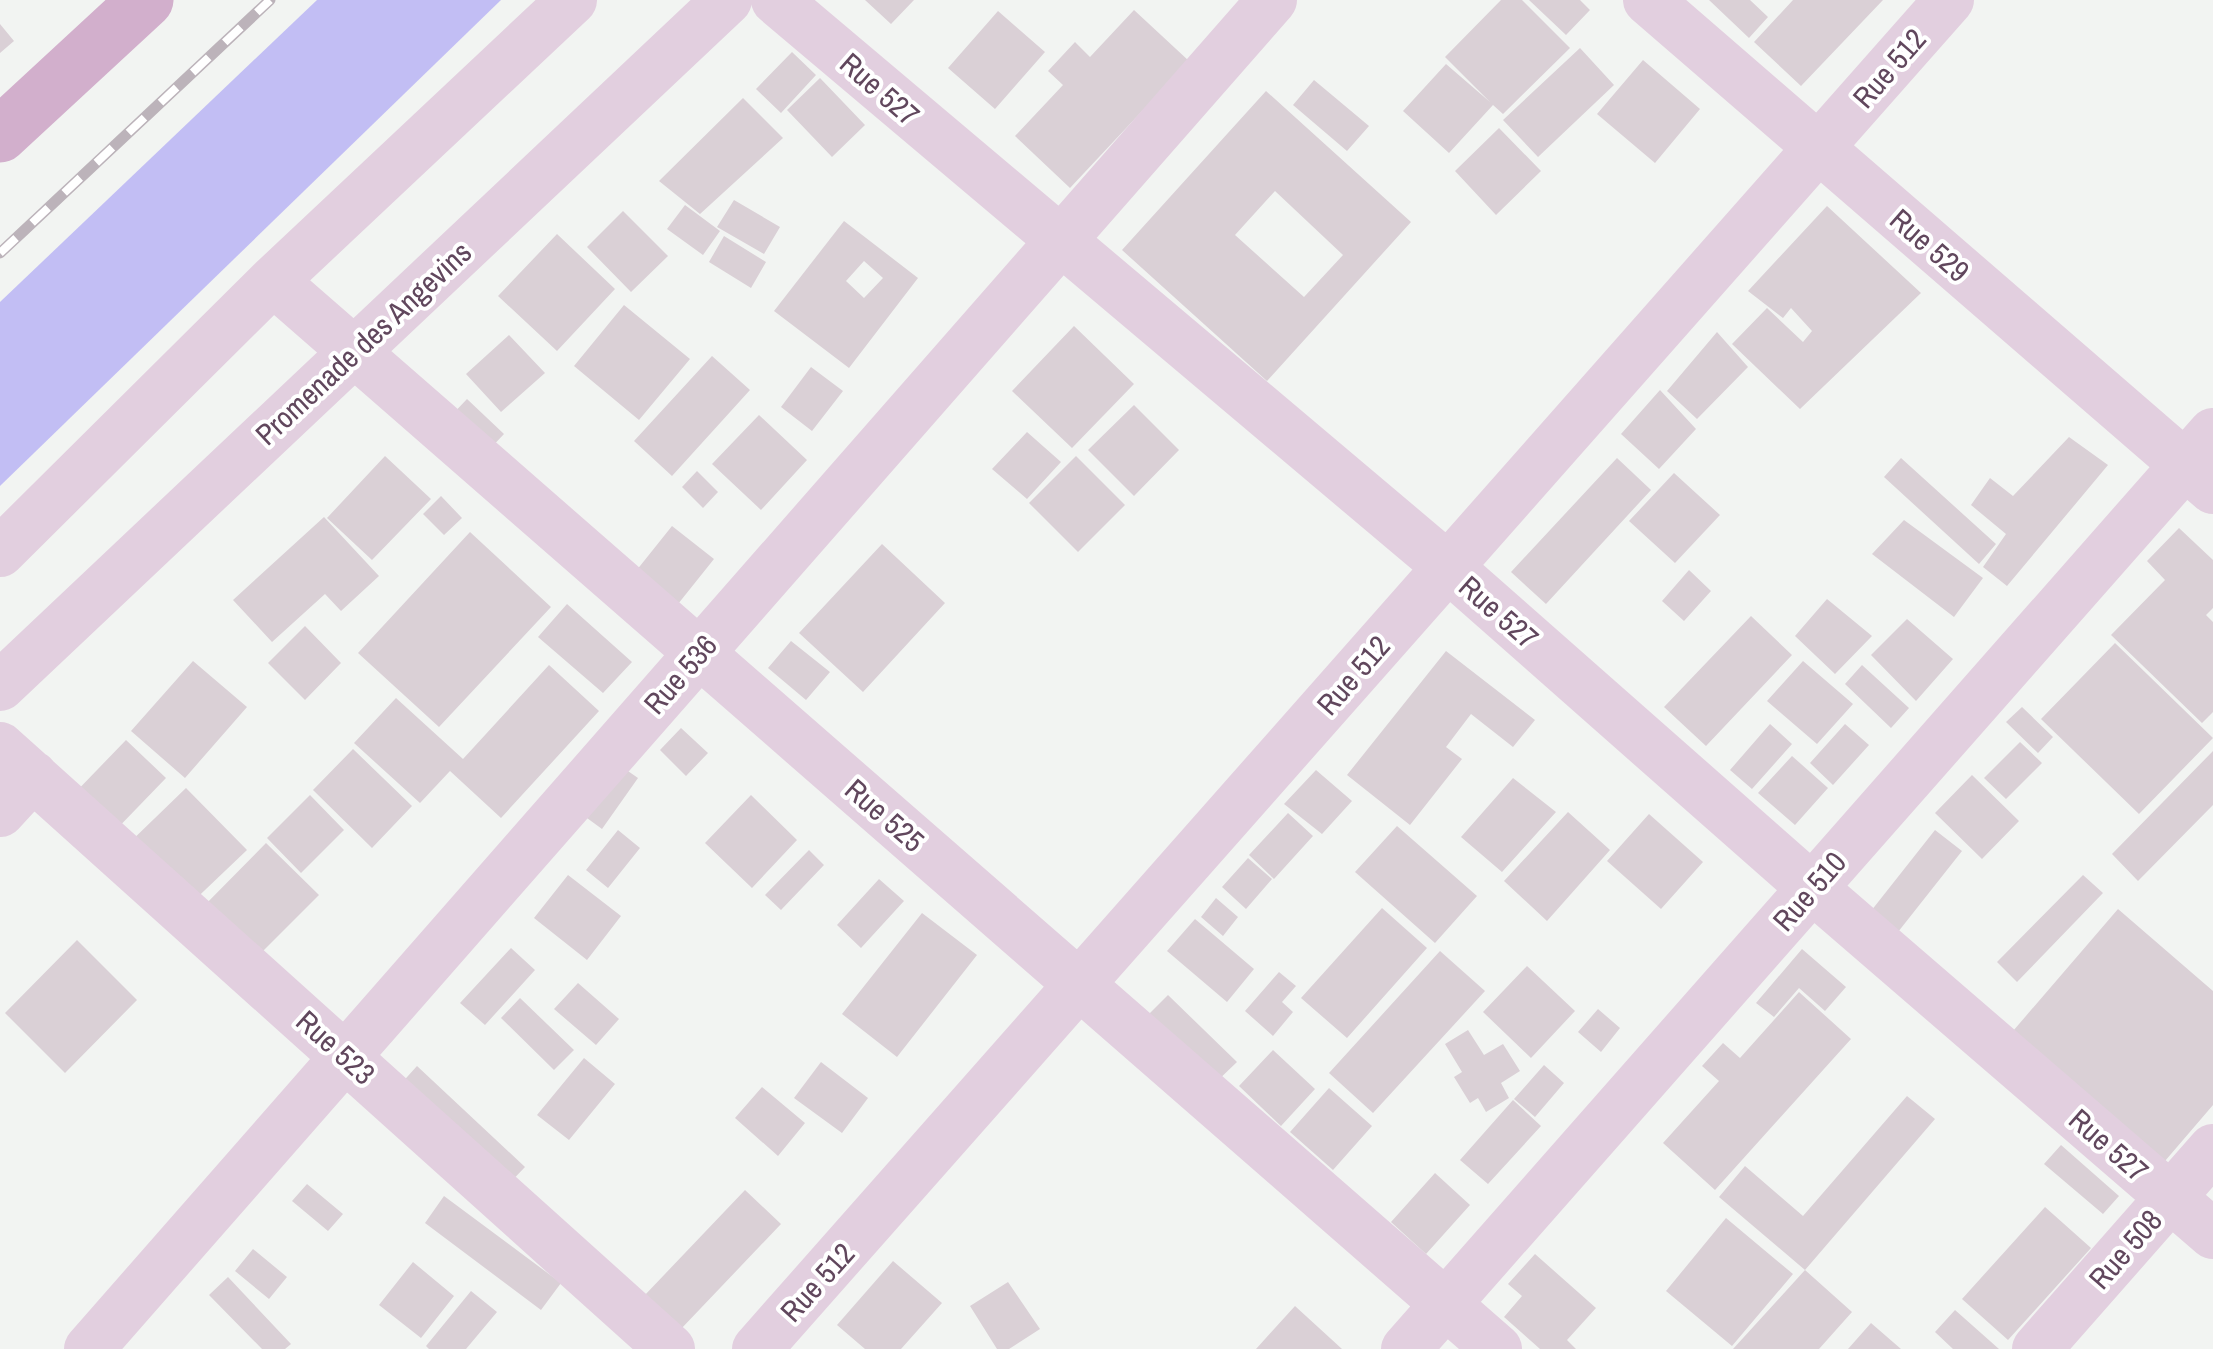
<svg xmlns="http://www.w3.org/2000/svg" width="2213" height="1349" viewBox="0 0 2213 1349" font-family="'Archivo Narrow',sans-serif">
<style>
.green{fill:#c2bef4}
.building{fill:#dad0d6;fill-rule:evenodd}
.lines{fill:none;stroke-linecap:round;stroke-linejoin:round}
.minor{stroke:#e2cfdf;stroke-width:50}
.major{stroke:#d2afcc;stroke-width:55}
.rail-casing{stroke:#bcb3ba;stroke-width:11}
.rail{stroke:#fff;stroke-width:8;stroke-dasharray:22;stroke-linecap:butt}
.labels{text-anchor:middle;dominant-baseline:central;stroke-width:8;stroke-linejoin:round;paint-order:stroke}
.street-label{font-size:30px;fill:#61475d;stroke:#fff}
</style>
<rect width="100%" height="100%" fill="#f2f4f2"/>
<path class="green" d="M317,0H501L0,486V302Z"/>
<path class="building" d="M865,0H914L891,24Z
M1501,0H1522L1570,48L1503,114L1493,105L1449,153L1403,111L1446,64L1490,102L1445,57Z
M1529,0H1580L1590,10L1566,35Z
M1709,0H1750L1768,17L1749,38Z
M1793,0H1883L1801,86L1754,42Z
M1134,10L1189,61L1070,188L1015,136L1063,85L1048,71L1075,42L1090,57Z
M998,11L1045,52L995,109L948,68Z
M0,24L14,41L0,53Z
M1580,48L1614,85L1538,157L1503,120Z
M792,52L816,75L781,113L756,89Z
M1643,60L1700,109L1655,163L1597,114Z
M820,78L865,125L832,157L787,110Z
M1314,80L1369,126L1347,151L1293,105Z
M1266,91L1411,222L1267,381L1122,250ZM1275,191L1343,255L1304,297L1235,235Z
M743,98L783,138L700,214L659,181Z
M1499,128L1541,171L1496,215L1455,171Z
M734,200L780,227L764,254L717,227Z
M685,205L720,231L703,255L667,229Z
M1827,206L1921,293L1800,409L1732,344L1767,308L1803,342L1812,331L1791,308L1783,318L1748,291Z
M623,211L668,256L631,292L587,247Z
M844,221L918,278L849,368L774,311ZM864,261L883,278L864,298L846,281Z
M557,234L615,289L557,351L498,296Z
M724,236L766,262L751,288L709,262Z
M624,305L690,359L639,420L574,366Z
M1074,326L1134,384L1072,448L1012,391Z
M1717,332L1748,367L1697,419L1667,391Z
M509,335L545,373L501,412L466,374Z
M712,356L750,390L672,476L634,441Z
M811,367L843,391L812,431L781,407Z
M1660,390L1696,429L1659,469L1621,434Z
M467,399L504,434L486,453L448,419Z
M1134,405L1179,450L1134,496L1088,450Z
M759,415L807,460L761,510L712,464Z
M1027,432L1061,462L1027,499L992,469Z
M2069,437L2108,465L2007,586L1983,567L2006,534L1971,505L1990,478L2013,496Z
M385,456L431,499L372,560L327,518Z
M1076,456L1125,505L1078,552L1029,503Z
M1617,458L1651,490L1546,604L1511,572Z
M1901,458L1996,544L1979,564L1884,477Z
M697,471L718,492L703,508L682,487Z
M1674,473L1720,515L1675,563L1629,521Z
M441,496L462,518L444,535L423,514Z
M324,517L379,576L341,611L325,594L272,642L233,600Z
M1904,520L1983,578L1954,617L1872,554Z
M672,526L714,559L674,609L632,576Z
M2179,528L2213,560V608L2206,615L2213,622V712L2202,723L2111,635L2165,580L2147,561Z
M470,532L551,607L439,727L358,653Z
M882,544L945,603L863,692L799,633Z
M1689,570L1711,591L1684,621L1662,601Z
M1827,599L1872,636L1835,674L1795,636Z
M567,604L632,662L603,693L538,637Z
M1751,616L1792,655L1706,746L1664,707Z
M1907,619L1953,659L1916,701L1871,655Z
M305,626L341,663L305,700L268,663Z
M791,641L830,672L806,700L768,668Z
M2115,643L2213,738L2139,814L2041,719Z
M1446,651L1535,720L1513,747L1471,714L1446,747L1462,759L1410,825L1347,775Z
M193,661L247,707L185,778L131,731Z
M1803,661L1853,704L1817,744L1767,701Z
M549,665L599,711L501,818L450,771L420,803L354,743L396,698L463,759Z
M1862,665L1909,708L1891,728L1845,684Z
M2022,707L2053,737L2038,753L2006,722Z
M1770,724L1792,744L1752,789L1730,770Z
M1845,724L1869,745L1833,785L1810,763Z
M681,728L708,753L686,776L660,750Z
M126,740L166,778L109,837L69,799Z
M2020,742L2042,763L2006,799L1984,778Z
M353,749L412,806L372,848L313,790Z
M2213,751V805L2138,881L2112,854Z
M1792,756L1828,788L1795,825L1758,793Z
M612,760L638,778L602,829L576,810Z
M1316,770L1352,801L1322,834L1284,804Z
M1972,775L2019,821L1982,859L1935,813Z
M1513,778L1556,812L1502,872L1461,837Z
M186,788L247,850L184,910L124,848Z
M310,795L344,830L301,873L267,838Z
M751,795L797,840L752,888L705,843Z
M1568,812L1610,850L1547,921L1504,881Z
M1288,813L1313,836L1274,879L1249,855Z
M1649,814L1703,862L1661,909L1607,861Z
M1397,826L1477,896L1435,943L1355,872Z
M618,830L640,848L608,888L586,870Z
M1935,830L1962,851L1898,932L1871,911Z
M266,843L319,895L248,966L196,914Z
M809,850L824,865L781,910L765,895Z
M1248,858L1272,879L1246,909L1222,887Z
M568,875L621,916L587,960L534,918Z
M2083,875L2103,893L2017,982L1997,962Z
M879,879L904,901L861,948L837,925Z
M1216,898L1238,917L1223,936L1201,917Z
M1382,908L1427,948L1347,1038L1301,998Z
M2118,909L2213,991V1105L2159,1168L2007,1038Z
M922,913L977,955L897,1057L842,1014Z
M1195,919L1254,969L1227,1002L1167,951Z
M77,940L137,1000L65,1073L5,1013Z
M511,948L535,970L485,1025L460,1003Z
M1802,949L1846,987L1825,1011L1799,988L1774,1017L1756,1003Z
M1440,951L1485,991L1373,1113L1329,1073Z
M1527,966L1575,1011L1531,1058L1483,1012Z
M1279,972L1296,986L1282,1002L1293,1012L1273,1036L1245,1011Z
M578,983L619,1019L596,1045L554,1009Z
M1799,992L1851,1039L1715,1190L1663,1143L1719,1081L1702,1066L1723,1043L1740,1058Z
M1168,995L1237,1062L1213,1085L1145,1018Z
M520,998L574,1050L554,1070L501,1018Z
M1598,1009L1620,1028L1601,1052L1578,1032Z
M1468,1030L1484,1055L1503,1044L1520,1071L1501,1083L1509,1098L1486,1112L1478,1098L1470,1103L1454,1077L1462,1072L1445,1044Z
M1273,1050L1315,1089L1281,1126L1239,1086Z
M584,1058L615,1084L569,1140L537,1115Z
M821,1062L868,1098L842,1133L794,1098Z
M1544,1065L1564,1083L1535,1117L1514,1099Z
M417,1066L525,1167L505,1188L398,1087Z
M762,1087L805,1123L778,1156L735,1118Z
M1329,1088L1372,1126L1333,1170L1290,1132Z
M1907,1096L1935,1119L1805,1270L1719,1197L1745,1166L1803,1216Z
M1513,1100L1541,1126L1488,1184L1460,1160Z
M2061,1145L2119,1196L2103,1214L2044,1164Z
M1435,1173L1470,1205L1426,1254L1391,1222Z
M307,1184L343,1214L328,1231L292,1201Z
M745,1190L781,1224L680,1330L644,1296Z
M444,1196L561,1283L541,1310L425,1223Z
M2045,1207L2091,1248L2008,1340L1962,1299Z
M1726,1218L1793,1274L1732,1346L1666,1291Z
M253,1249L287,1277L269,1299L235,1271Z
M1535,1254L1596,1308L1567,1340L1576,1349H1540L1504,1317L1522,1296L1508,1284Z
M893,1261L942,1303L901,1349H865L837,1325Z
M413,1262L454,1296L421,1338L379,1305Z
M1805,1270L1852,1312L1819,1349H1733Z
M228,1277L291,1344L285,1349H262L209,1295Z
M1008,1282L1040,1329L1009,1349H997L970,1306Z
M471,1291L497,1312L466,1349H429L426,1346Z
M1295,1306L1342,1349H1256Z
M1955,1310L1999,1349H1953L1935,1332Z
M1871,1323L1901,1349H1848Z"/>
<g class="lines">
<path class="minor" d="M776,0L1448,567L1812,888L2213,1234
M1648,0L2213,489
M273,281L1497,1349
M0,552L273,281L572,0
M0,686L727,0
M0,747L670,1349
M0,812L33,776
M89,1349L1272,0
M757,1349L1949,0
M1406,1349L2213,433
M2037,1349L2213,1149"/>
<path class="major" d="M0,135L146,0"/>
<defs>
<path id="rail" d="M0,253L270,0"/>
</defs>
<use href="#rail" class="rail-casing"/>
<use href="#rail" class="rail"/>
</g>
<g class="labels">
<g class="street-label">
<text transform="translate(1889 68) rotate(-49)">Rue 512</text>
<text transform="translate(880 89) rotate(41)">Rue 527</text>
<text transform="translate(1930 245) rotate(41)">Rue 529</text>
<text transform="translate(363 343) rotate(-43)">Promenade des Angevins</text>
<text transform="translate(1499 612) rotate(41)">Rue 527</text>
<text transform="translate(680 674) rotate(-49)">Rue 536</text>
<text transform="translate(1353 675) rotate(-49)">Rue 512</text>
<text transform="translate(885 815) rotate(41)">Rue 525</text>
<text transform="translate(1809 891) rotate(-49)">Rue 510</text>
<text transform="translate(336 1047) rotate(42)">Rue 523</text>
<text transform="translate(2109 1145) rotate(41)">Rue 527</text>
<text transform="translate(2125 1249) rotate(-49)">Rue 508</text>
<text transform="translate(817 1282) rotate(-48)">Rue 512</text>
</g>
</g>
</svg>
